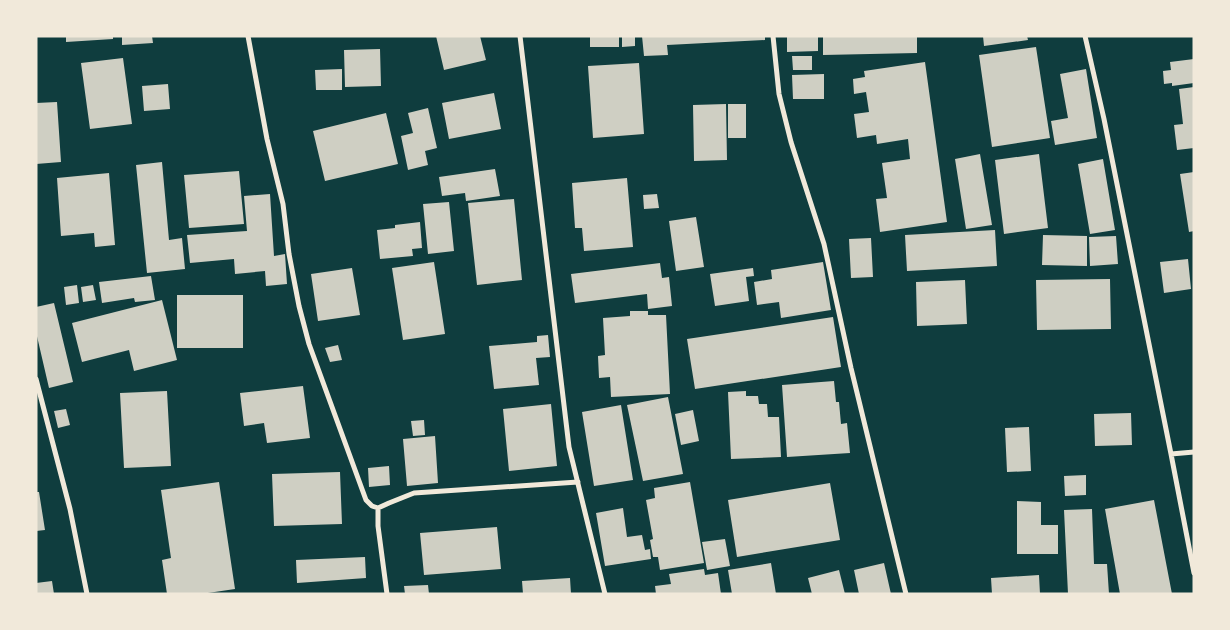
<svg xmlns="http://www.w3.org/2000/svg" width="1230" height="630" viewBox="0 0 1230 630" font-family="Figtree,sans-serif">
<style>
.building{fill:#cfcfc3}
.lines{fill:none;stroke-linecap:round;stroke-linejoin:round}
.minor{stroke:#f1e9da;stroke-width:5}
</style>
<rect width="100%" height="100%" fill="#0f3d3e"/>
<path class="building" d="M66,36H113V39L66,42Z
M122,36H152L153,43L122,45Z
M436,36H480L486,60L444,70Z
M590,36H619V47H590Z
M622,36H635V46L622,47Z
M642,36H765V40L667,45L668,55L644,56Z
M787,36H818V51L787,52Z
M823,36H917V53L823,55Z
M983,36H1027L1028,40L984,46Z
M1036,47L1050,138L992,147L979,55Z
M380,49L381,86L345,87L344,50Z
M792,56H812V70H793Z
M123,58L132,124L90,129L81,63Z
M1194,59V83L1172,86V83L1164,84L1163,71L1171,70L1170,62Z
M925,62L947,222L880,232L876,199L887,198L882,163L910,159L908,139L877,144L876,135L857,138L854,114L869,112L866,92L854,94L853,79L865,77L864,71Z
M639,63L644,134L593,138L588,66Z
M342,69V90H316L315,70Z
M1086,69L1097,138L1055,145L1051,121L1068,118L1060,74Z
M824,74V99H793L792,75Z
M168,84L170,109L144,111L142,86Z
M1194,87V148L1177,150L1174,125L1183,124L1179,89Z
M494,93L501,129L449,139L442,103Z
M57,102L61,162L36,164V103Z
M726,104L727,160L694,161L693,105Z
M728,104H746V138H728Z
M428,108L437,148L425,151L428,165L408,170L401,136L413,133L408,113Z
M386,113L398,164L325,181L313,131Z
M980,154L992,225L966,229L955,159Z
M1039,154L1048,228L1004,234L995,160Z
M1103,159L1115,230L1090,234L1078,164Z
M162,162L169,240L182,238L185,269L147,273L136,165Z
M495,169L500,196L466,201L465,193L442,196L439,177Z
M239,171L244,224L189,228L184,175Z
M1194,172V231L1189,232L1180,174Z
M109,173L115,245L95,247L94,233L61,236L57,178Z
M627,178L633,247L584,251L582,228H575L572,183Z
M270,194L274,256L285,254L287,284L266,286L265,271L235,274L234,259L190,263L187,235L247,231L244,196Z
M657,194L659,208L644,209L643,195Z
M514,199L522,280L477,285L468,203Z
M449,202L454,251L428,254L423,204Z
M696,217L704,267L676,271L669,221Z
M420,222L422,248L412,249L413,256L380,259L377,230L395,228V225Z
M995,230L997,266L907,271L905,235Z
M1043,235L1087,236V266L1042,265Z
M1116,236L1118,264L1090,266L1089,237Z
M871,238L873,277L851,278L849,239Z
M1188,259L1191,289L1164,293L1160,262Z
M434,262L445,334L403,340L392,268Z
M823,262L831,310L781,318L779,302L757,305L754,282L772,279L771,270Z
M660,263L662,278L669,277L672,306L648,309L647,294L575,303L571,274Z
M352,268L360,315L318,321L311,274Z
M753,268L754,276L746,277L749,301L715,306L710,274Z
M151,276L155,300L135,302L134,298L102,303L99,282Z
M1110,279L1111,329L1037,330L1036,280Z
M965,280L967,324L917,326L916,282Z
M77,285L79,303L66,305L64,287Z
M93,285L96,300L83,302L81,287Z
M177,295H243V348H177Z
M162,300L177,360L134,371L129,350L82,362L72,323Z
M54,303L73,382L49,388L36,332V307Z
M630,311H648V315H666L670,394L611,397L610,377L599,378L598,356L605,355L603,318L630,316Z
M833,317L841,367L695,389L687,339Z
M548,335L550,357L536,358L539,385L494,389L489,346L537,342V336Z
M338,345L342,360L330,362L325,348Z
M834,381L836,402H839L841,424L847,423L850,453L787,457L782,385Z
M303,386L310,438L267,443L264,423L244,426L240,393Z
M167,391L171,466L124,468L120,393Z
M746,391V396H758L759,404H767L768,417H779L781,457L731,459L728,392Z
M668,397L683,474L643,481L627,405Z
M551,404L557,466L509,471L503,409Z
M621,405L633,480L594,486L582,412Z
M66,409L70,425L58,428L54,411Z
M693,410L699,441L681,445L675,414Z
M1131,413L1132,445L1095,446L1094,414Z
M424,420L425,435L413,436L411,421Z
M1029,427L1031,471L1007,472L1005,428Z
M435,436L438,483L407,486L403,439Z
M389,466L390,485L369,487L368,468Z
M340,472L342,524L274,526L272,474Z
M1086,475V495L1065,496L1064,476Z
M219,482L235,589L201,594H167L162,560L171,558L161,490Z
M690,482L704,563L660,570L658,557H653L650,540L653,539L646,500L655,498L654,488Z
M830,483L840,540L737,557L728,500Z
M36,492H39L45,530L36,531Z
M1154,500L1172,594H1120L1105,509Z
M1017,501L1041,502V525H1058V554H1017Z
M623,508L627,537L642,535L645,550L650,549L651,559L605,566L596,513Z
M1092,509L1094,564H1107L1109,594H1068L1064,510Z
M497,527L501,569L424,575L420,533Z
M725,539L730,566L707,570L702,542Z
M365,557L366,578L297,583L296,560Z
M771,563L776,594H732L728,570Z
M884,563L891,594H859L854,570Z
M704,569L705,575L718,573L721,594H656L655,586L671,584L669,574Z
M839,570L845,594H812L808,578Z
M1039,575L1040,594H992L991,578Z
M570,578L571,594H523L522,581Z
M52,581L54,594H36V583Z
M428,585L429,594H405L404,586Z"/>
<g class="lines">
<path class="minor" d="M248,36L267,139L283,204L289,254L299,306L309,344L366,500L372,506L378,508
M520,36L569,447L605,594
M773,36L779,94L791,142L824,244L851,368L906,594
M1085,36L1104,119L1171,454L1194,573
M36,379L70,509L87,594
M1171,454L1194,452
M387,594L378,526V508L389,503L414,493L578,482"/>
</g>
<rect width="1230" height="630" fill="none" stroke="#f1e9da" stroke-width="75"/>
</svg>
